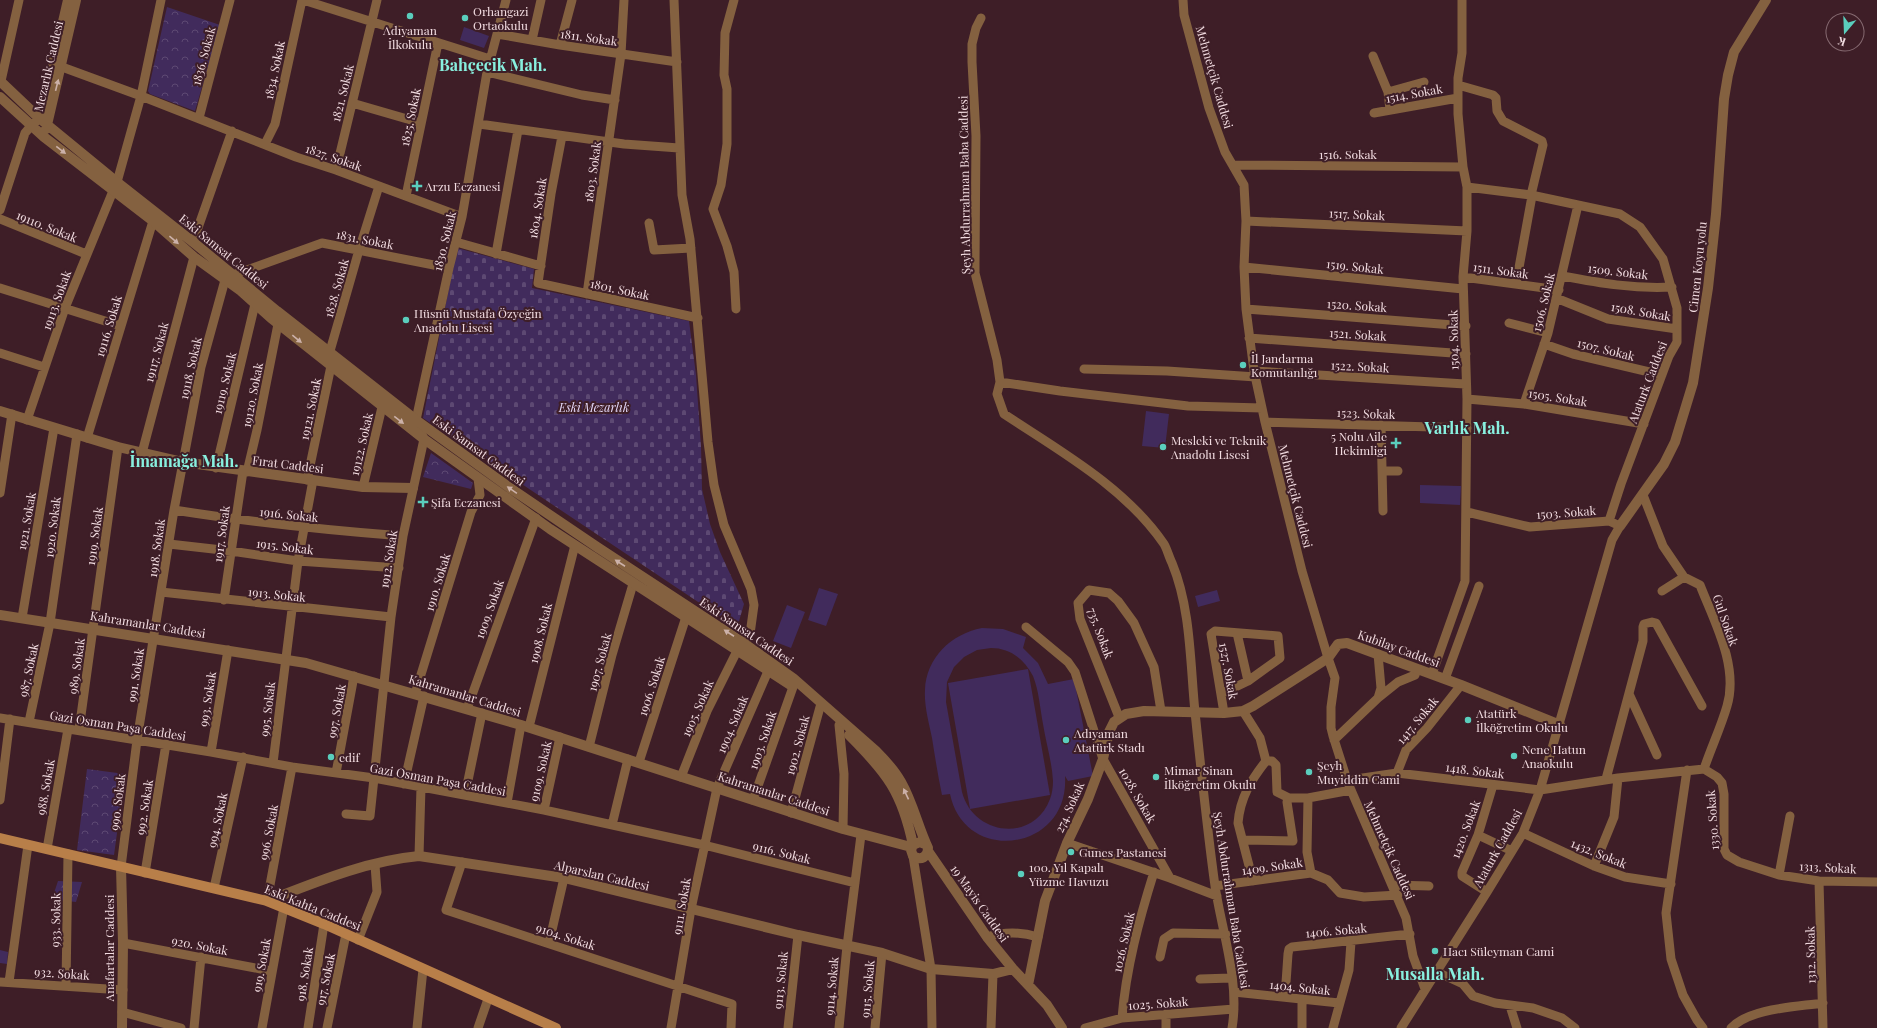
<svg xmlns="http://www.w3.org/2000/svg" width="1877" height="1028" viewBox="0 0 1877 1028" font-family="'Playfair Display',serif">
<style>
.green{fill:#412b5c;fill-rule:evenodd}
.forest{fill:url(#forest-crowns)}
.cemetery{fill:url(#cemetery-stones)}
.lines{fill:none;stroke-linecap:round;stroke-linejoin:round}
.minor{stroke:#846140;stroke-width:9}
.tertiary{stroke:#846140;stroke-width:10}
.secondary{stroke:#b87f49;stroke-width:10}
.oneway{fill:#ccb1a9}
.poi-dot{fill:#5acebd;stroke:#3e1e27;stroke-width:1.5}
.labels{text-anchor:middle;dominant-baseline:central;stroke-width:4;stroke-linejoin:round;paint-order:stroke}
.poi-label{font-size:12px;fill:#f2dce1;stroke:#3e1e27;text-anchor:start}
.street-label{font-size:12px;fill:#f2dce1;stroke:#3e1e27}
.park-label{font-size:12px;font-style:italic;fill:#e5d9fa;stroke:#3e1e27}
.district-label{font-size:16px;font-weight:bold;fill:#88f0df;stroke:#3e1e27}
</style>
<defs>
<pattern id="forest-crowns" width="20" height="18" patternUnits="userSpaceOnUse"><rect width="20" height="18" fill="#412b5c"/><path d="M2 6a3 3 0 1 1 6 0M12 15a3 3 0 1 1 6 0" fill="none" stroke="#5d4973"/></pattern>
<pattern id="cemetery-stones" width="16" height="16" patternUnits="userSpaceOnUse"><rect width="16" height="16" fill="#412b5c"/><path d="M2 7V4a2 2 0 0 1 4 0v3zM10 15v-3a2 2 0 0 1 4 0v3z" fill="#5d4973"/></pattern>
</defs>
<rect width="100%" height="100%" fill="#3e1e27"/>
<path class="green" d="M464,27L489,36L484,48L460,40Z
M1146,411L1169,414L1165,448L1142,446Z
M1420,485L1461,486L1460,505L1420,503Z
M819,588L838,594L826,626L808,620Z
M1217,590L1220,601L1198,607L1195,596Z
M787,605L805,612L791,648L773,641Z
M982,628L1003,629L1026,637L1023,648L1038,663L1048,684L1074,679L1093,776L1068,781L1065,776C1070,851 965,866 950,794L942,795C938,776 935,757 932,738C929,723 924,706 925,690C926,658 951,634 982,628ZM991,648C1010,648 1024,659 1033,676C1039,691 1040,708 1043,724C1046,743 1052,762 1053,781C1053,787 1052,794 1050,799C1033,844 973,835 962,792L946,702L947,682L954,667L964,657L977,650Z
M1028,669L1050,795L970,809L948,683Z
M0,950L8,952L7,964L0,963Z"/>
<path class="forest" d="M167,7L220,25L195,111L150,94L148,91Z
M431,453L473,483L471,489L423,477Z
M87,769L125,774L114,855L77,850Z
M58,881L82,882L76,902L52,899Z"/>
<path class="cemetery" d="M457,248L534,269L532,288L689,321L696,375L701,446L702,489L710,524L720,552L744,604L737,628L423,418Z"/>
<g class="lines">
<path class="minor" d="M161,0L141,96L296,157L336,170L462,217
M303,0L490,59
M674,0L682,195L690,239L708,442L714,485L724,525L751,589L754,605L750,634L745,644L738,649L707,711L681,777
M734,0L725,33L724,75L727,89V144L721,185L713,209L727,246L734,272L736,309
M1183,0L1184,15L1209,108L1225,152L1244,185L1246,221L1244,267L1246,309L1254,371L1265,422L1302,571L1328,658L1335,678L1331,707V728L1333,736L1348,783L1406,918L1413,956L1425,989
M981,18L976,28L972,44V62L976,136L975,264V273L997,360L1000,382L997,394L1004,414C1060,451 1125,487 1164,544C1167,549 1169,557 1172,563C1191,609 1190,662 1195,712C1201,770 1207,828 1215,886C1222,932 1240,982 1232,1028
M497,34L560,45L677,62
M532,40L541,0
M560,45L572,0
M1373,56L1388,92L1390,110
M62,67L141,96L117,182
M487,72L582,95L615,100
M1,81L19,0
M1458,85L1493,95L1496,98L1497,111L1503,121L1542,141L1543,145L1531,195
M1388,92L1424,82
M352,103L421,123
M1374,113L1458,98
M199,118L230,0
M479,124L624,144L679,148
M562,136L551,194L538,283L698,318
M265,144L275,124L302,0
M1233,165L1463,167
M336,170L377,0
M1467,187L1531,195L1620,214L1640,227L1663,259L1677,308V342L1669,356L1621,484L1609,521
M406,196L438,43
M0,210L25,133L31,126
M0,219L86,254
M1246,221L1467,231
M649,223L654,250L691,248
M193,242L232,131
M456,242L541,266
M496,254L518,130
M1244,267L1463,289
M233,275L322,243L449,268
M1562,276C1600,283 1633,289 1672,287
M1463,277L1559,290
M1516,284L1532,196
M0,288L121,326
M587,294L621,54L624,0
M1556,298L1608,319L1677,329
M1246,309L1466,326
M1509,323L1548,333
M1249,338L1466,354
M1544,344L1573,354L1662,375
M330,351L359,250L379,186
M0,353L44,367
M1084,369L1167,371L1256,377
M1254,371L1465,384
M1000,382L1060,391L1188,406L1262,408
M1467,399L1524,404L1644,424
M1524,404L1548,333L1578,205
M27,420L65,308L113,191
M1265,422L1467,428
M1381,425L1383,511
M87,438L153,221
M142,453L194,257
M216,468L255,304
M1382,471H1398
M247,472L257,430L278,324
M307,480L331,366
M363,487L382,407
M0,493L12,414
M1643,495L1663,546L1684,577L1700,585C1714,621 1739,666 1727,706C1721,727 1711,748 1704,769
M174,510C250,522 326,530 403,536
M169,544L231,551L298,561L399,568
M1662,591L1684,577
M161,592L391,617
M224,600L243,471
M22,618L54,428
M1026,627L1068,662L1075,672L1103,759L1170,878
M1237,633L1248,681
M1432,674L1465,581L1467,399L1463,277L1467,231V187L1463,167L1458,114V78L1462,53V0
M1445,679L1479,586
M415,694L471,512L480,495L478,478
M1221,694L1248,681L1280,658L1278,636L1215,631L1211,634L1224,713
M1629,694L1657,755
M1378,698L1398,682L1415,675L1417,669
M467,709L536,518
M1243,711L1260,738L1266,761
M1119,717L1080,619L1078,603L1089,590L1109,593L1118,601L1134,623L1154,667L1161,711
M0,718L211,752L292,767L374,778L544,810L704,845L855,883
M29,722L50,623L77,434
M839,725L844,774L843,829
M529,727L575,545
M79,730L118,447
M1334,740L1378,698L1381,688L1378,654
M589,747L612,655L633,584
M211,752L228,650
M1266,761H1272L1276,765L1277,792L1289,798H1308L1351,790
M639,762L686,617
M273,763L298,561L313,480
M1687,770L1666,913L1671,959L1683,995L1697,1020L1703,1028
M336,773L354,676
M1397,773L1406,750L1427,728L1461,685
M1606,779L1643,641V627L1644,624L1652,622L1656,623L1702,706
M1348,783L1356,779L1397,773L1540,790L1618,778L1704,769L1717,777L1722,783L1724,794V849L1727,855L1739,862L1779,875L1819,881L1877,882
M404,784L424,696
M465,795L482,713
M1308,798L1307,852L1311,873
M0,800L10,719
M753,800L793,687
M507,803L521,725
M544,810L560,737
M791,813L820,707
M346,814L370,816L391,617L403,536L424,439L416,420L449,268L462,217L487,72L506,0
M612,825L628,759
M1523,833L1594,866L1625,877L1671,884
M1478,835L1512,851
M1243,840L1293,841L1287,802L1289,798
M1067,843L1170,878L1217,896
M47,849L68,729
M419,856L421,787
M913,856L931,969L932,1028
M462,862L446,910L732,1004L731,1028
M1594,866L1614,817L1618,778
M121,867L137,740L174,510L201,367L225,280
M145,873L166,744
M1779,875L1790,816
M1253,881L1238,823C1240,798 1251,780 1266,761
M1819,881L1823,1028
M1393,885L1429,886
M1215,886L1311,873L1328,880L1340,893L1364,897L1398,895
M214,888L243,757
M1487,892L1465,878L1462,876V872L1478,835L1493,785
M267,901L292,767
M987,937C1003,932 1022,932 1038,937
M358,940L377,892L375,865
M123,943L271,971
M549,943L564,878
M1160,957L1164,939L1173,933L1226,934
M1437,972L1463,984L1473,996L1495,1003L1533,1008L1562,1018L1575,1028
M1200,979L1231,978
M0,982L123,990
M9,982L28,845
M66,985L68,854
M1234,992L1339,1003
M1285,997L1288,954L1289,949L1292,947L1410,934
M1510,1006L1517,1028
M122,1012L181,1028
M1122,1018C1126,968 1139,920 1154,872
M194,1028L201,957
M262,1028L284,907
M308,1028L324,924
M327,1028L346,934
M417,1028L423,969
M478,1028L488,999
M671,1028L691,909L717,788L769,669
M788,1028L798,935
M839,1028L847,946L861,835
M875,1028L882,953
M991,1028L993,974
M1085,1028L1122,1018L1234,1009
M1166,1028V1014
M1302,1028V999
M1333,1028L1349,970L1351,942
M1401,1028L1487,892L1523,833L1540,790L1612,540L1620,526L1609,521L1530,527L1467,512
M1731,1028C1750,1008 1796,1007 1823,1003"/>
<path class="tertiary" d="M0,81L39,118L117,182L193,242L277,311L416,420L510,488L597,547L745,644L793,678L876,751C885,760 895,771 901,782C913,803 918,827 928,848C928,857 921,861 913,856L911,850L913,845L920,842L925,844
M0,97L44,137L153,221L194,257L241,291L271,318L424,439L550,529L792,686
M36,121L39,118L44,104L68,0
M46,129L76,0
M0,411L118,447L183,462L363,487L413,488
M1620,526L1664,464L1675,442L1693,383L1708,288L1716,214L1724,99L1728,75L1734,52L1766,0
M0,615L306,663L521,725L843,829L911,847
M849,735C887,773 902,792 913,845
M928,851L987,937L1013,969L1047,1005L1062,1028
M121,867L123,943L122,1028
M267,901C316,882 366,861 419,856L564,878L798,935L882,953L931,969L993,974L1013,969
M1028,985L1045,901L1067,843L1088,799L1103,759L1109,732L1114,722L1126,714L1144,711L1224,713L1243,711L1253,706L1328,658L1338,644L1347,643L1461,685L1560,725"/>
<path class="secondary" d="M0,838L267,901L324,924L556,1028"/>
</g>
<defs><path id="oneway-solid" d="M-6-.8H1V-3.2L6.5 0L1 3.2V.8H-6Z"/></defs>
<g class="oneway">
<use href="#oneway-solid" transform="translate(57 85) rotate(-76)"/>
<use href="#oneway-solid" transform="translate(61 150) rotate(38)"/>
<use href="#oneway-solid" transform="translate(174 240) rotate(40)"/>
<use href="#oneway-solid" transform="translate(297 339) rotate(39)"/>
<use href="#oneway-solid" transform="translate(399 420) rotate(38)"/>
<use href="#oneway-solid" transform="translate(512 490) rotate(-145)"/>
<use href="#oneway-solid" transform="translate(620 563) rotate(-147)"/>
<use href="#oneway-solid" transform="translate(729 633) rotate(-147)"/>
<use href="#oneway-solid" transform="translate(906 794) rotate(-115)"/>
</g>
<g class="poi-dot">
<circle cx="410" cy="16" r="4"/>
<circle cx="465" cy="18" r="4"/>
<path d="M415 180h4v4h4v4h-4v4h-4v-4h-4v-4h4z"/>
<circle cx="406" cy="320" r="4"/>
<circle cx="1243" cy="365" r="4"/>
<path d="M1394 437h4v4h4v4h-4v4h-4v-4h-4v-4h4z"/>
<circle cx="1163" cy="447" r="4"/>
<path d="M421 496h4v4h4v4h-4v4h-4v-4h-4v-4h4z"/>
<circle cx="1468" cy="720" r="4"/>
<circle cx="1066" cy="740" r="4"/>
<circle cx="1514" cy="756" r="4"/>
<circle cx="331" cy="757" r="4"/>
<circle cx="1309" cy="772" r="4"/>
<circle cx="1156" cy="777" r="4"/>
<circle cx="1071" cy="852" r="4"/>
<circle cx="1021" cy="874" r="4"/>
<circle cx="1435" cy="951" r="4"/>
</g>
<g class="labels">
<g class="poi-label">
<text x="473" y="11">Orhangazi<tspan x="473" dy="14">Ortaokulu</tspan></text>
<text x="410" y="30" text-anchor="middle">Adıyaman<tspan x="410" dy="14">İlkokulu</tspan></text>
<text x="425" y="186">Arzu Eczanesi</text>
<text x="414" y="313">Hüsnü Mustafa Özyeğin<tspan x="414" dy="14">Anadolu Lisesi</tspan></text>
<text x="1251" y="358">İl Jandarma<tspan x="1251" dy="14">Komutanlığı</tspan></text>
<text x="1387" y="436" text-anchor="end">5 Nolu Aile<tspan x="1387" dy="14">Hekimligi</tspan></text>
<text x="1171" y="440">Mesleki ve Teknik<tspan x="1171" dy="14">Anadolu Lisesi</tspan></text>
<text x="431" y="502">Şifa Eczanesi</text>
<text x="1476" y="713">Atatürk<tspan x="1476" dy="14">İlköğretim Okulu</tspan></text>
<text x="1074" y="733">Adıyaman<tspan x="1074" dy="14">Atatürk Stadı</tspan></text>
<text x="1522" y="749">Nene Hatun<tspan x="1522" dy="14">Anaokulu</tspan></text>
<text x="339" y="757">edif</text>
<text x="1317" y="765">Şeyh<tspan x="1317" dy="14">Muyiddin Cami</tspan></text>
<text x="1164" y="770">Mimar Sinan<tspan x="1164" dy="14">İlköğretim Okulu</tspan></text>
<text x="1079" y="852">Gunes Pastanesi</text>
<text x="1029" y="867">100. Yıl Kapalı<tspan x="1029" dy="14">Yüzme Havuzu</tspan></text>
<text x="1443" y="951">Hacı Süleyman Cami</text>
</g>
<g class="street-label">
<text transform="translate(589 37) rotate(8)">1811. Sokak</text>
<text transform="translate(203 56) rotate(-75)">1836. Sokak</text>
<text transform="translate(48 66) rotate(-77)">Mezarlık Caddesi</text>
<text transform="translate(274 70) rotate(-78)">1834. Sokak</text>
<text transform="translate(1215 77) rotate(74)">Mehmetçik Caddesi</text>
<text transform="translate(342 93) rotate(-76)">1821. Sokak</text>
<text transform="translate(1414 93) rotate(-10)">1514. Sokak</text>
<text transform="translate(410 117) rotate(-78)">1825. Sokak</text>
<text x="1348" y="154">1516. Sokak</text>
<text transform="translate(334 157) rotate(19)">1827. Sokak</text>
<text transform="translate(592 172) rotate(-82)">1803. Sokak</text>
<text transform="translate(964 185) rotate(-91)">Şeyh Abdurrahman Baba Caddesi</text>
<text transform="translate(537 208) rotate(-81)">1804. Sokak</text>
<text transform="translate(1357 214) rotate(3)">1517. Sokak</text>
<text transform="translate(47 226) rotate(22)">19110. Sokak</text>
<text transform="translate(365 239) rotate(11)">1831. Sokak</text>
<text transform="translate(444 241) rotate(-76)">1830. Sokak</text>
<text transform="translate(224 251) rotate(39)">Eski Samsat Caddesi</text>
<text transform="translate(1355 266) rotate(6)">1519. Sokak</text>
<text transform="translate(1697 267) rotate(-84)">Cimen Koyu yolu</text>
<text transform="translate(1501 270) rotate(8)">1511. Sokak</text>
<text transform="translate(1618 271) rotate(7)">1509. Sokak</text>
<text transform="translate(336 288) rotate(-74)">1828. Sokak</text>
<text transform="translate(620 289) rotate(12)">1801. Sokak</text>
<text transform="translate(56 300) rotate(-70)">19113. Sokak</text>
<text transform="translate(1543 302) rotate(-76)">1506. Sokak</text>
<text transform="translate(1357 305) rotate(4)">1520. Sokak</text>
<text transform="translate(1641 311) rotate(10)">1508. Sokak</text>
<text transform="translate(108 326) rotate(-73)">19116. Sokak</text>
<text transform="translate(1358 334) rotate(4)">1521. Sokak</text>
<text transform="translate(1453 340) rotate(-91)">1504. Sokak</text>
<text transform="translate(1606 349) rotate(14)">1507. Sokak</text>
<text transform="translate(156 352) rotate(-75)">19117. Sokak</text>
<text transform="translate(1360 366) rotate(3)">1522. Sokak</text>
<text transform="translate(190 368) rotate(-77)">19118. Sokak</text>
<text transform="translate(1647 382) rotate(-69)">Ataturk Caddesi</text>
<text transform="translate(224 383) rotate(-76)">19119. Sokak</text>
<text transform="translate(252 395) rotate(-79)">19120. Sokak</text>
<text transform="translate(1558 397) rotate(9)">1505. Sokak</text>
<text transform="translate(310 409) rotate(-78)">19121. Sokak</text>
<text transform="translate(1366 413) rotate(2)">1523. Sokak</text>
<text transform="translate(361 444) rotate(-77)">19122. Sokak</text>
<text transform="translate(479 450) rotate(36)">Eski Samsat Caddesi</text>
<text transform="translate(288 464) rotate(7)">Fırat Caddesi</text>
<text transform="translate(1296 496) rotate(76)">Mehmetçik Caddesi</text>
<text transform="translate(1566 512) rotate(-4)">1503. Sokak</text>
<text transform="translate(289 514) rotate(6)">1916. Sokak</text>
<text transform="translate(26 521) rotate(-80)">1921. Sokak</text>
<text transform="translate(52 527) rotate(-83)">1920. Sokak</text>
<text transform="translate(221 534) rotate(-82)">1917. Sokak</text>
<text transform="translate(94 536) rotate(-82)">1919. Sokak</text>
<text transform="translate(285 546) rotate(7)">1915. Sokak</text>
<text transform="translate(156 548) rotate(-82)">1918. Sokak</text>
<text transform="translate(388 559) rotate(-81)">1912. Sokak</text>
<text transform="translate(437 582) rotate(-73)">1910. Sokak</text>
<text transform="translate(277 594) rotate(6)">1913. Sokak</text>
<text transform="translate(489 609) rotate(-70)">1909. Sokak</text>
<text transform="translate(1726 620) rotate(71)">Gul Sokak</text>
<text transform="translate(148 624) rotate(9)">Kahramanlar Caddesi</text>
<text transform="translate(747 631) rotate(34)">Eski Samsat Caddesi</text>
<text transform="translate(540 633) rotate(-76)">1908. Sokak</text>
<text transform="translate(1101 633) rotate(70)">735. Sokak</text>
<text transform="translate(1399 648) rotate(20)">Kubilay Caddesi</text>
<text transform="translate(599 662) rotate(-75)">1907. Sokak</text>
<text transform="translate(76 666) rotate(-82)">989. Sokak</text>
<text transform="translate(28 670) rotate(-78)">987. Sokak</text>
<text transform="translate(1229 671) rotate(80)">1527. Sokak</text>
<text transform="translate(135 675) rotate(-81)">991. Sokak</text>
<text transform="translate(651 686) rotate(-72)">1906. Sokak</text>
<text transform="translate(465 695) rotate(17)">Kahramanlar Caddesi</text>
<text transform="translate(207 699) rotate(-81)">993. Sokak</text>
<text transform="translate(697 708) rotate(-66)">1905. Sokak</text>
<text transform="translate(267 709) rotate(-83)">995. Sokak</text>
<text transform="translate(336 711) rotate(-79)">997. Sokak</text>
<text transform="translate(1417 720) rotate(-50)">1417. Sokak</text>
<text transform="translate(732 724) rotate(-67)">1904. Sokak</text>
<text transform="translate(118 725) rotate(9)">Gazi Osman Paşa Caddesi</text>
<text transform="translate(762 740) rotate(-71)">1903. Sokak</text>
<text transform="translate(797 745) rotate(-75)">1902. Sokak</text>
<text transform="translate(1475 770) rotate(7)">1418. Sokak</text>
<text transform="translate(540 771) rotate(-77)">9109. Sokak</text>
<text transform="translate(438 779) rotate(10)">Gazi Osman Paşa Caddesi</text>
<text transform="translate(45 787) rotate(-80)">988. Sokak</text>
<text transform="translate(774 793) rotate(18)">Kahramanlar Caddesi</text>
<text transform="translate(1138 795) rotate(60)">1028. Sokak</text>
<text transform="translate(117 802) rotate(-83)">990. Sokak</text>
<text transform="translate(144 807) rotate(-81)">992. Sokak</text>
<text transform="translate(1069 807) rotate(-66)">274. Sokak</text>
<text transform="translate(217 820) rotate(-78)">994. Sokak</text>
<text transform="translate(1712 820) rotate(-94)">1330. Sokak</text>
<text transform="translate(1465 829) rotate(-69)">1420. Sokak</text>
<text transform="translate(268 832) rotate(-79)">996. Sokak</text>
<text transform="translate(1497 848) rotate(-61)">Ataturk Caddesi</text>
<text transform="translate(1390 850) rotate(66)">Mehmetçik Caddesi</text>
<text transform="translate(782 852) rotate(14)">9116. Sokak</text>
<text transform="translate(1599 853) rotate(22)">1432. Sokak</text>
<text transform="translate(1272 866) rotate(-8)">1409. Sokak</text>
<text transform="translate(1828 867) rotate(3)">1313. Sokak</text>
<text transform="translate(602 875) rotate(13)">Alparslan Caddesi</text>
<text transform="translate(1232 900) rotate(81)">Şeyh Abdurrahman Baba Caddesi</text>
<text transform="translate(980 903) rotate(55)">19 Mayis Caddesi</text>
<text transform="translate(681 906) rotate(-80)">9111. Sokak</text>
<text transform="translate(313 907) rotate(22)">Eski Kahta Caddesi</text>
<text transform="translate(55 920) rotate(-89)">933. Sokak</text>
<text transform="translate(1336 930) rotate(-5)">1406. Sokak</text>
<text transform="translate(566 936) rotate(18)">9104. Sokak</text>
<text transform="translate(1123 942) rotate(-77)">1026. Sokak</text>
<text transform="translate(200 945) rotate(11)">920. Sokak</text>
<text transform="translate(109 948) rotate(-90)">Anafartalar Caddesi</text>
<text transform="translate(1810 955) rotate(-91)">1312. Sokak</text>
<text transform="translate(261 965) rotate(-79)">919. Sokak</text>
<text transform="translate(62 973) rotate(4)">932. Sokak</text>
<text transform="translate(304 974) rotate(-81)">918. Sokak</text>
<text transform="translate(325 979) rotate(-78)">917. Sokak</text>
<text transform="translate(780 980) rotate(-84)">9113. Sokak</text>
<text transform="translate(831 986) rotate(-85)">9114. Sokak</text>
<text transform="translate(1300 987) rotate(6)">1404. Sokak</text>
<text transform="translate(867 989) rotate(-85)">9115. Sokak</text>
<text transform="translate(1158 1003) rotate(-4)">1025. Sokak</text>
</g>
<g class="park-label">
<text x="594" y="407">Eski Mezarlık</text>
</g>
<g class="district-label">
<text x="493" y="64">Bahçecik Mah.</text>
<text x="1467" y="427">Varlık Mah.</text>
<text x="184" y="460">İmamağa Mah.</text>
<text x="1435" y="973">Musalla Mah.</text>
</g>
</g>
<g transform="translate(1845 32) rotate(199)"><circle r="19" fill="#3e1e27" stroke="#866a71"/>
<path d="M0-3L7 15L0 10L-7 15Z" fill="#5acebd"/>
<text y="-6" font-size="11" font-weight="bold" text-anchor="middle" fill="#f2dce1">K</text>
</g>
</svg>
